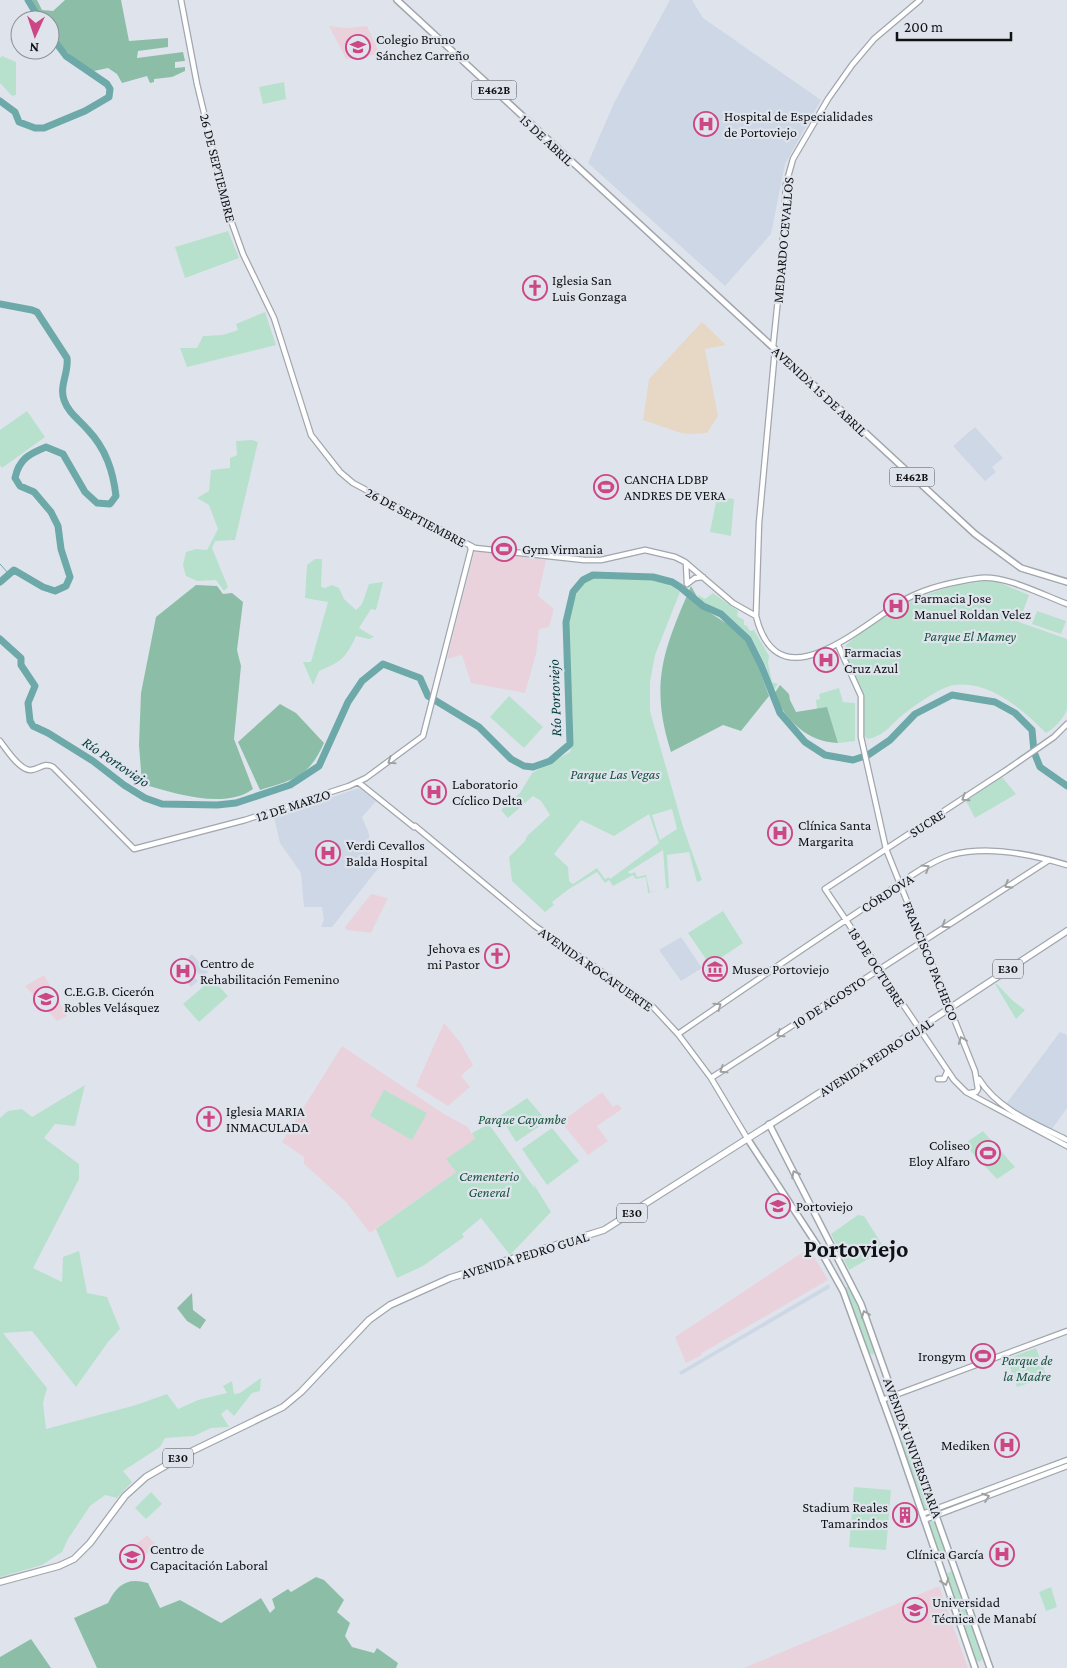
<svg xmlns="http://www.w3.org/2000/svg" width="1067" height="1668" viewBox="0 0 1067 1668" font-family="'Crimson Pro',serif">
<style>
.built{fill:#cdd7e5}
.industrial{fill:#e6d8c5}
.education{fill:#ead2dd}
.green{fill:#b7e1cd;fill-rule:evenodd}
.forest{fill:#8cbea7}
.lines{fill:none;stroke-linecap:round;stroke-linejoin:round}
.stream{stroke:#6ca9a8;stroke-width:1}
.river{stroke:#6ca9a8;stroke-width:7}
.secondary-casing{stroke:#a1a6ae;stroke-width:7}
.primary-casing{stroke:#a1a6ae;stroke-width:8}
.highway-casing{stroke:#a1a6ae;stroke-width:8}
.secondary{stroke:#fff;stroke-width:4.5}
.primary{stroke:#fff;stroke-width:5}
.highway{stroke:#fff;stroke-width:5.5}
.oneway{stroke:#9fa0a1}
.labels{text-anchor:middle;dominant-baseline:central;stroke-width:4.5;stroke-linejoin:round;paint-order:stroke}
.shield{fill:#dfe4ec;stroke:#4e5156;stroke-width:1}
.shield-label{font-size:12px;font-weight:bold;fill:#101215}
.poi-label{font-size:14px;fill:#101215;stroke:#dfe4ec;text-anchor:start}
.street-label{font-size:14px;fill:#101215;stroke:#dfe4ec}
.park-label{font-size:14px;font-style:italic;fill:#15543d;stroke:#dfe4ec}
.water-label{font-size:15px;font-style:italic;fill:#003a3b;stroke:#dfe4ec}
.town-label{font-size:24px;font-weight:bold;fill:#101215;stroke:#dfe4ec}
</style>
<rect width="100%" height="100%" fill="#dfe4ec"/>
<path class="built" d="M670,0H692L703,18L821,100L785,164L771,234L725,286L588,163L614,103Z
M975,427L1003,458L992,467L996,472L985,481L953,446Z
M359,788L376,801L362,817L369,834L370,859L380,866L332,927H321L324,920L322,907H304L301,873L280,843L274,817Z
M681,937L702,968L681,981L659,950Z
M192,954L208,972L202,977L190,965L192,968L190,971L187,969L198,981L191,987L176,971Z
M1060,1032L1067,1035V1108L1052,1129H1050L1006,1104Z
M829,1284L830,1288L681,1375L679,1372Z"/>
<path class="industrial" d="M702,322L726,345L705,349L718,416L707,433L692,434L681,433L643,420L649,379Z"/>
<path class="education" d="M329,26L346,28L367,26L380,54L346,59Z
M477,551L546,560L538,596L554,609L549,627L539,629L536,654L525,693L471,683L462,655L447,659L474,553Z
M371,894L388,898L371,933L346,930L345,927Z
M44,975L67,1016L57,1021L25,986Z
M444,1023L460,1042L473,1065L461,1076L470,1087L448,1106L416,1086Z
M342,1046L444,1114L468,1127L475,1139L456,1172L370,1233L346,1202L304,1164V1157L282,1142Z
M602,1092L613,1107L618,1104L622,1109L597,1126L608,1141L588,1155L561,1122Z
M809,1248L828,1280L702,1353L701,1351L702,1355L686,1363L675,1337Z
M147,1535L156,1545L134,1566L125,1554Z
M939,1586L968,1668H744L825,1634Z"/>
<path class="green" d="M2,56L16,62V95L12,96L0,83V58Z
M284,82L286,99L263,104L259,87Z
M228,231L239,258L185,278L175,247Z
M265,312L276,345L187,367L180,348H197L203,336L223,335L238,330L236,324Z
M27,411L45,437L2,468L0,465V430Z
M252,440L258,442L235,540L215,541L212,548L228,587L224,591L216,580L197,581L186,576L183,565L186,552L196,549L207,550L218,529L209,505L197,498L209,491L211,470L230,468V458L237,455L236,441Z
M717,497L734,499L731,536L710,532Z
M315,559H322L321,587L325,588L332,585L339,588L344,599L356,610L362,604L369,584L383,582L376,610L371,609L359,628L374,637L369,639L356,636C346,658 341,662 319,671L313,685L303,662H311L328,602L305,598L307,565Z
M593,578C620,578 659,573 680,592L655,655L650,682V711L683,827L702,880L697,882L689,852L667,855L669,888L648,893L646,877L636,879L633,875L613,886L609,880L605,883L597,872L569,889L552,902L554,905L545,912L512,881L509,857L525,841L527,836L550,815L541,801L533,796L508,818L501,810L520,793L532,773L570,752C582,712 548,595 593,578ZM672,809L677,829L660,840L652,815ZM649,814L659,843L610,879L609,877L605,879L597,868L573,884L569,881L568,867L554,854L581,820L614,836ZM663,850L666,889L650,892L646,875L637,877L635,872L630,874L628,872Z
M989,581L998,582L1029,595L1019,622L1067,639V710C1062,720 1056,727 1046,733C1023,710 990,680 954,685C940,687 916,705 905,713C892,723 885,736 868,739L863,735L864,698L844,653L846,645C887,608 934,585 989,581Z
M713,593L738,611L737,616L744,620V625L747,626L750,631L754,630L769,656L768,663L772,682L778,684L773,691L766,666L751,637L726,614L713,610L699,600L698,595L705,599Z
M1037,611L1066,621L1061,634L1032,624Z
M839,688L843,702L855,703V741L838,743L827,708L817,710L816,700L820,699L819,694Z
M509,696L543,727L524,748L490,717Z
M1002,777L1016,794L975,818L966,801Z
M723,911L743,943L710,965L688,933Z
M212,979L228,996L199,1022L183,1004Z
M995,984H997L1012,1000L1025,1010L1016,1019Z
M85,1085L75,1126L55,1124L44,1138L79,1164V1179L33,1268L62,1282L63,1257L79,1251L87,1293L107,1297L120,1329L108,1342L76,1387L32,1331L3,1333L47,1388L43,1403L46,1429L136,1405L167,1394L178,1409L198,1400L227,1393L223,1386L232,1381L234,1394L240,1393L261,1378L260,1391L252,1393L234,1416L227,1409L221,1414L229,1427L211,1428L194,1436L165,1438L160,1447L123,1471L132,1482L117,1498L105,1495L90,1506L68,1539L62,1552L42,1565L0,1577V1118L8,1111L22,1109L32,1117Z
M384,1090L427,1113L412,1140L370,1116Z
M527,1098L547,1121L516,1142L500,1116Z
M487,1125L491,1127L535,1189L533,1183L551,1212L510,1255L481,1218L462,1234L464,1237L423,1266L397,1278L376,1229L456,1172L446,1159L475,1139L472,1133Z
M552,1128L579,1161L547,1185L522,1149Z
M983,1131L1015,1167L997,1179L964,1144Z
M858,1215L864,1216L883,1246L882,1251L849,1270L831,1234Z
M849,1285L875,1349L873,1355L868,1352L845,1289Z
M1036,1348L1047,1377L1017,1387L1007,1359Z
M903,1440L908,1442L930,1505L927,1510L922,1508L901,1444Z
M854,1487L891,1490L886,1550L849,1547Z
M151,1492L162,1504L146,1519L135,1508Z
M930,1521H935L946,1551L943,1557L939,1555L928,1525Z
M951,1571L955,1574L963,1598L959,1604L954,1602L946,1574Z
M1051,1587L1057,1607L1046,1611L1039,1592Z
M963,1608L968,1610L984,1657L980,1662L974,1660L958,1613Z"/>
<path class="forest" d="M32,0H37L42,10L53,11L65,0H121L129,41L168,38V47L138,51L137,58L183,52L185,61L175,62V68L185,67V71L172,77L154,79V82L150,83L147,76L122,83L117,74L108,68L94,71C76,62 50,41 50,20H43Z
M196,585L217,586L223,594L232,593L243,602L237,650L241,666L234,739L253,789C225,810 173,793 142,784L139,745L141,693L156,617Z
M691,586L704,609L729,625L746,641L754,655L769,696L741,731L723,725L671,752C649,683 664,649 691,586Z
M780,685L789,694L790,700L796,712L827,707L838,743C808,742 786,721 774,694Z
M280,704L296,713L324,743C309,777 293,780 260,790L238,742Z
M192,1293L193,1310L206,1320L200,1329L187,1321L177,1308Z
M316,1577L324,1580L344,1600L337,1612L350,1623L345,1636L352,1647L374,1653L377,1648L398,1663L396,1668H97L74,1618L108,1603C117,1584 128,1577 148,1583L160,1608L180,1600L221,1623L261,1598L270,1613L275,1608L272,1599L288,1589L291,1592Z
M31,1639L51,1668H0V1657Z"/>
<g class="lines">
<path class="stream" d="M0,564L8,573"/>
<path class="river" d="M28,0L40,20
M0,101L15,112L19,122L35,128H44L85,111L109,97L110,89L107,84L66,56L50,35
M0,304L32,310L37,312L67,358C69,372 59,386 64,400C69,414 79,419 88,430C106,449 113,471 116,496L110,504L97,503L85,492L63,454L46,447C29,454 19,459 15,478L20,486L34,492L51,512L58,526L61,549L70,577L66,586L55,591L43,587L14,570L0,582
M0,639L21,658V665L35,686L28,703L30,721L33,726L48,733L93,761L124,785L145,798L162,804L217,805L236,803L290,785L319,766L348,702L362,681L383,664L420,678L428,696L479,727L511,759L524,766L533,767L550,761L570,744L566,622L573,592L583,580L593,575L653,577L672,582L680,587L703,606L721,614L748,639L761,665L780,713L805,742L825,755L853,760L868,755L890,740L915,714L952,695L995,702L1015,713L1032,730L1034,752L1040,767L1067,786"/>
<defs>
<path id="secondary" d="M181,0L197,84L228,212L243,254L274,318L311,435L340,472L353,483L475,548L584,560H601L645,550L675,557L685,562L733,603L756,616C779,710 868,618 910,597C930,587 958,581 980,578C1005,575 1043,595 1067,604
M773,347L781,270L786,184L793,159L828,99L852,65L874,39L920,0
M686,563L687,584
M687,584L695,578L703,577
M756,616L759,523L775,349
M838,645L861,696V737L886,849L975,1071L978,1089L976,1092L970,1093
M1067,724L1054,737L1005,771L825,889L954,1080L966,1092L1067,1146
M0,741C6,749 20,771 31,770C40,769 44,762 53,767L134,849L245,820L349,786L366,778L423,736L471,549L470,546
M358,782L414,827
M415,826L535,926L653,1007L678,1034L711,1078L747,1138
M678,1034C742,990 805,947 870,904C893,889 925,863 951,855C988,845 1031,854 1067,865
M711,1078L1049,860
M938,1079H944L947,1072
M979,1079C998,1110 1036,1124 1067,1140
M882,1400L1067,1331
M922,1514L1067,1460
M924,1520L1067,1466"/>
<path id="primary" d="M397,0L975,534L1021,568L1067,582
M769,1124L861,1304L990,1668
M747,1138L819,1248L843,1291L896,1437L975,1668
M954,1607L967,1603"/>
<path id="highway" d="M0,1582L59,1566L74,1559L90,1543L125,1496L146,1477L184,1455L283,1407L301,1392L369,1320L390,1305L450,1278L604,1230L871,1060L1067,931"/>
</defs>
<use href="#secondary" class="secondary-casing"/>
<use href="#primary" class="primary-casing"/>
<use href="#highway" class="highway-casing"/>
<use href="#secondary" class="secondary"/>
<use href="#primary" class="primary"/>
<use href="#highway" class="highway"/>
</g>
<defs><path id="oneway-chevron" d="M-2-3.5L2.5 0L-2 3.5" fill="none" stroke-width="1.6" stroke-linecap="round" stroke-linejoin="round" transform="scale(1.25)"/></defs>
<g class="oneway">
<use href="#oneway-chevron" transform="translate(391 761) rotate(145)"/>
<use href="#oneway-chevron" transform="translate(965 798) rotate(147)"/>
<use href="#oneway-chevron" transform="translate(926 868) rotate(-32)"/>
<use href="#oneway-chevron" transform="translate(1008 885) rotate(148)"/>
<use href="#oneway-chevron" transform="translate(945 925) rotate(147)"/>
<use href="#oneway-chevron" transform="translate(718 1006) rotate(-35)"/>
<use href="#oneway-chevron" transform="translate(780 1034) rotate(147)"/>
<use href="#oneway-chevron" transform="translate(962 1040) rotate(-111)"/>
<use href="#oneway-chevron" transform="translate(723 1070) rotate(147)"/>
<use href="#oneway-chevron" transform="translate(795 1174) rotate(-118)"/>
<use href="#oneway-chevron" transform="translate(865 1314) rotate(-111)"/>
<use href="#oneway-chevron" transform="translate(986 1497) rotate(-20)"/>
<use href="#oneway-chevron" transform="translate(945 1582) rotate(71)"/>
</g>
<defs>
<symbol id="university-ring" viewBox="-11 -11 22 22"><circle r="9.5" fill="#dfe4ec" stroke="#cd4685" stroke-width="1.5"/><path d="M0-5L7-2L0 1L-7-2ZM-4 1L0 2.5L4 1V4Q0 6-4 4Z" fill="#cd4685"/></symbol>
<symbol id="hospital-ring" viewBox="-11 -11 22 22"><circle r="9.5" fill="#dfe4ec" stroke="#cd4685" stroke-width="1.5"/><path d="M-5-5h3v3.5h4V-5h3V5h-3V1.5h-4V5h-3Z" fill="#cd4685"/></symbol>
<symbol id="church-ring" viewBox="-11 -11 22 22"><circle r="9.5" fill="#dfe4ec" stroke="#cd4685" stroke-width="1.5"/><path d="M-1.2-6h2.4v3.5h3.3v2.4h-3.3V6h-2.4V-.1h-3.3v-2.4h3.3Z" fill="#cd4685"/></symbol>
<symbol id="stadium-ring" viewBox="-11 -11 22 22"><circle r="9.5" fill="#dfe4ec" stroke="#cd4685" stroke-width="1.5"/><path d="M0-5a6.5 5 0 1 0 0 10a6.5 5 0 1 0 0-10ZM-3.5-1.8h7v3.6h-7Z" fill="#cd4685"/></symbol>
<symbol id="museum-ring" viewBox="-11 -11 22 22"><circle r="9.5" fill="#dfe4ec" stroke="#cd4685" stroke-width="1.5"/><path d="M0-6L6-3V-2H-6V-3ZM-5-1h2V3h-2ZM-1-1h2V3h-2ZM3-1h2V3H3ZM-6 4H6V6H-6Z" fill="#cd4685"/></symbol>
<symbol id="building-ring" viewBox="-11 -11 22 22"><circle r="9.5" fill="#dfe4ec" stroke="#cd4685" stroke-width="1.5"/><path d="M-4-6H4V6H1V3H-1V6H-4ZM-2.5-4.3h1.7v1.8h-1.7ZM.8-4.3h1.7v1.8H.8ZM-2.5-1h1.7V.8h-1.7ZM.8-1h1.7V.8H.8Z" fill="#cd4685"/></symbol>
</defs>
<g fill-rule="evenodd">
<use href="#university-ring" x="344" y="33" width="28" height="28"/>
<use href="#hospital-ring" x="692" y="110" width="28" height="28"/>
<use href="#church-ring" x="521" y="274" width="28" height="28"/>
<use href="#stadium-ring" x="592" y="473" width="28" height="28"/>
<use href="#stadium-ring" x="490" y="535" width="28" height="28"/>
<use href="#hospital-ring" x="882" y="592" width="28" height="28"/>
<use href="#hospital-ring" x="812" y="646" width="28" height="28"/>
<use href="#hospital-ring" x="420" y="778" width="28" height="28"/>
<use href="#hospital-ring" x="766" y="819" width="28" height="28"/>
<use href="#hospital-ring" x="314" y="839" width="28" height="28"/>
<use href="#church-ring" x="483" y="942" width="28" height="28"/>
<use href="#museum-ring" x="701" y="955" width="28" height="28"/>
<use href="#hospital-ring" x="169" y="957" width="28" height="28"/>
<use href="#university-ring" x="32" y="985" width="28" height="28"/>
<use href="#church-ring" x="195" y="1105" width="28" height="28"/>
<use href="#stadium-ring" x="974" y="1139" width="28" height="28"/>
<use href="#university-ring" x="764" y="1192" width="28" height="28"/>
<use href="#stadium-ring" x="969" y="1342" width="28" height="28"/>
<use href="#hospital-ring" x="993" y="1431" width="28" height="28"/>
<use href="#building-ring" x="891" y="1501" width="28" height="28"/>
<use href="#hospital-ring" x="988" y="1540" width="28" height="28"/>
<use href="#university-ring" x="118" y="1543" width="28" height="28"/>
<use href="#university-ring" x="901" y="1596" width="28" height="28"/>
</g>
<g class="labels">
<g class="shield">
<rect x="471.5" y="80.5" width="45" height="19" rx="4"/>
<rect x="889.5" y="467.5" width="45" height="19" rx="4"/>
<rect x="993" y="959.5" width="30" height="19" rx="4"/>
<rect x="617" y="1203.5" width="30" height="19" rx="4"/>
<rect x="163" y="1448.5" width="30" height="19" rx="4"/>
</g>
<g class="shield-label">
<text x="494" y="90">E462B</text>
<text x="912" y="477">E462B</text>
<text x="1008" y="969">E30</text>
<text x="632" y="1213">E30</text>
<text x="178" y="1458">E30</text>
</g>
<g class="poi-label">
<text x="376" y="39">Colegio Bruno<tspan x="376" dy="16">Sánchez Carreño</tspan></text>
<text x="724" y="116">Hospital de Especialidades<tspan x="724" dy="16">de Portoviejo</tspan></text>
<text x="552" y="280">Iglesia San<tspan x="552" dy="16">Luis Gonzaga</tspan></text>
<text x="624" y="479">CANCHA LDBP<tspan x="624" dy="16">ANDRES DE VERA</tspan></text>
<text x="522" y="549">Gym Virmania</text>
<text x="914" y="598">Farmacia Jose<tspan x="914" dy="16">Manuel Roldan Velez</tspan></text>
<text x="844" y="652">Farmacias<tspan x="844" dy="16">Cruz Azul</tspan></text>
<text x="452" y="784">Laboratorio<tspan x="452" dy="16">Cíclico Delta</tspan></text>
<text x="798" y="825">Clínica Santa<tspan x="798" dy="16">Margarita</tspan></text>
<text x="346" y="845">Verdi Cevallos<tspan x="346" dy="16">Balda Hospital</tspan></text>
<text x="480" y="948" text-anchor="end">Jehova es<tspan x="480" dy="16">mi Pastor</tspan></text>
<text x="200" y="963">Centro de<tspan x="200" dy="16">Rehabilitación Femenino</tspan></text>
<text x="732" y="969">Museo Portoviejo</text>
<text x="64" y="991">C.E.G.B. Cicerón<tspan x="64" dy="16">Robles Velásquez</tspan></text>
<text x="226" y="1111">Iglesia MARIA<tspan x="226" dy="16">INMACULADA</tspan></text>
<text x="970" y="1145" text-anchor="end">Coliseo<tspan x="970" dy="16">Eloy Alfaro</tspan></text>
<text x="796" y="1206">Portoviejo</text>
<text x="966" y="1356" text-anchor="end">Irongym</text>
<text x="990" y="1445" text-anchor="end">Mediken</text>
<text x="888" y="1507" text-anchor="end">Stadium Reales<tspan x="888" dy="16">Tamarindos</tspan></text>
<text x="150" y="1549">Centro de<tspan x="150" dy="16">Capacitación Laboral</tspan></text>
<text x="984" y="1554" text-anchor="end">Clínica García</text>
<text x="932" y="1602">Universidad<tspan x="932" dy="16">Técnica de Manabí</tspan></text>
</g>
<g class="street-label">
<text transform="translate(547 140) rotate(43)">15 DE ABRIL</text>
<text transform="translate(218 168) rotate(76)">26 DE SEPTIEMBRE</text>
<text transform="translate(783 240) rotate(-85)">MEDARDO CEVALLOS</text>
<text transform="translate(820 391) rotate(43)">AVENIDA 15 DE ABRIL</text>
<text transform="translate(416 517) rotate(28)">26 DE SEPTIEMBRE</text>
<text transform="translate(293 805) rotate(-18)">12 DE MARZO</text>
<text transform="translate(927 823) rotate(-33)">SUCRE</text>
<text transform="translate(887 893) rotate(-33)">CÓRDOVA</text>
<text transform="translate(931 961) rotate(68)">FRANCISCO PACHECO</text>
<text transform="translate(877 967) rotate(57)">18 DE OCTUBRE</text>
<text transform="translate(596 969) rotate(35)">AVENIDA ROCAFUERTE</text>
<text transform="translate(829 1002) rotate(-33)">10 DE AGOSTO</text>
<text transform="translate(876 1057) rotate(-33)">AVENIDA PEDRO GUAL</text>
<text transform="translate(525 1255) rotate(-17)">AVENIDA PEDRO GUAL</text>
<text transform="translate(913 1448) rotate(70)">AVENIDA UNIVERSITARIA</text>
</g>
<g class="park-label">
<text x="970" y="636">Parque El Mamey</text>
<text x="615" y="774">Parque Las Vegas</text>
<text x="522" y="1119">Parque Cayambe</text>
<text x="489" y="1176">Cementerio<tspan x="489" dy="16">General</tspan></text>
<text x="1027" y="1360">Parque de<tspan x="1027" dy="16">la Madre</tspan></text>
</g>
<g class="water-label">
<text transform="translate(555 698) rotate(-92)">Río Portoviejo</text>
<text transform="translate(116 762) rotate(34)">Río Portoviejo</text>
</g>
<g class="town-label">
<text x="856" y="1248">Portoviejo</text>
</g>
</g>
<g transform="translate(35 35) rotate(183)"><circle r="24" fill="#dfe4ec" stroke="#8c9096"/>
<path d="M0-4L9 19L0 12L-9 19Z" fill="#cd4685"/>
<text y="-8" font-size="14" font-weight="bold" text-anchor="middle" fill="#101215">N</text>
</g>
<path d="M897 32v8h114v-8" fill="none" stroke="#101215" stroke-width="2.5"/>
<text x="904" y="32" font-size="15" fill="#101215" stroke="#dfe4ec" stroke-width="4" paint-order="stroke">200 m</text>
</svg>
